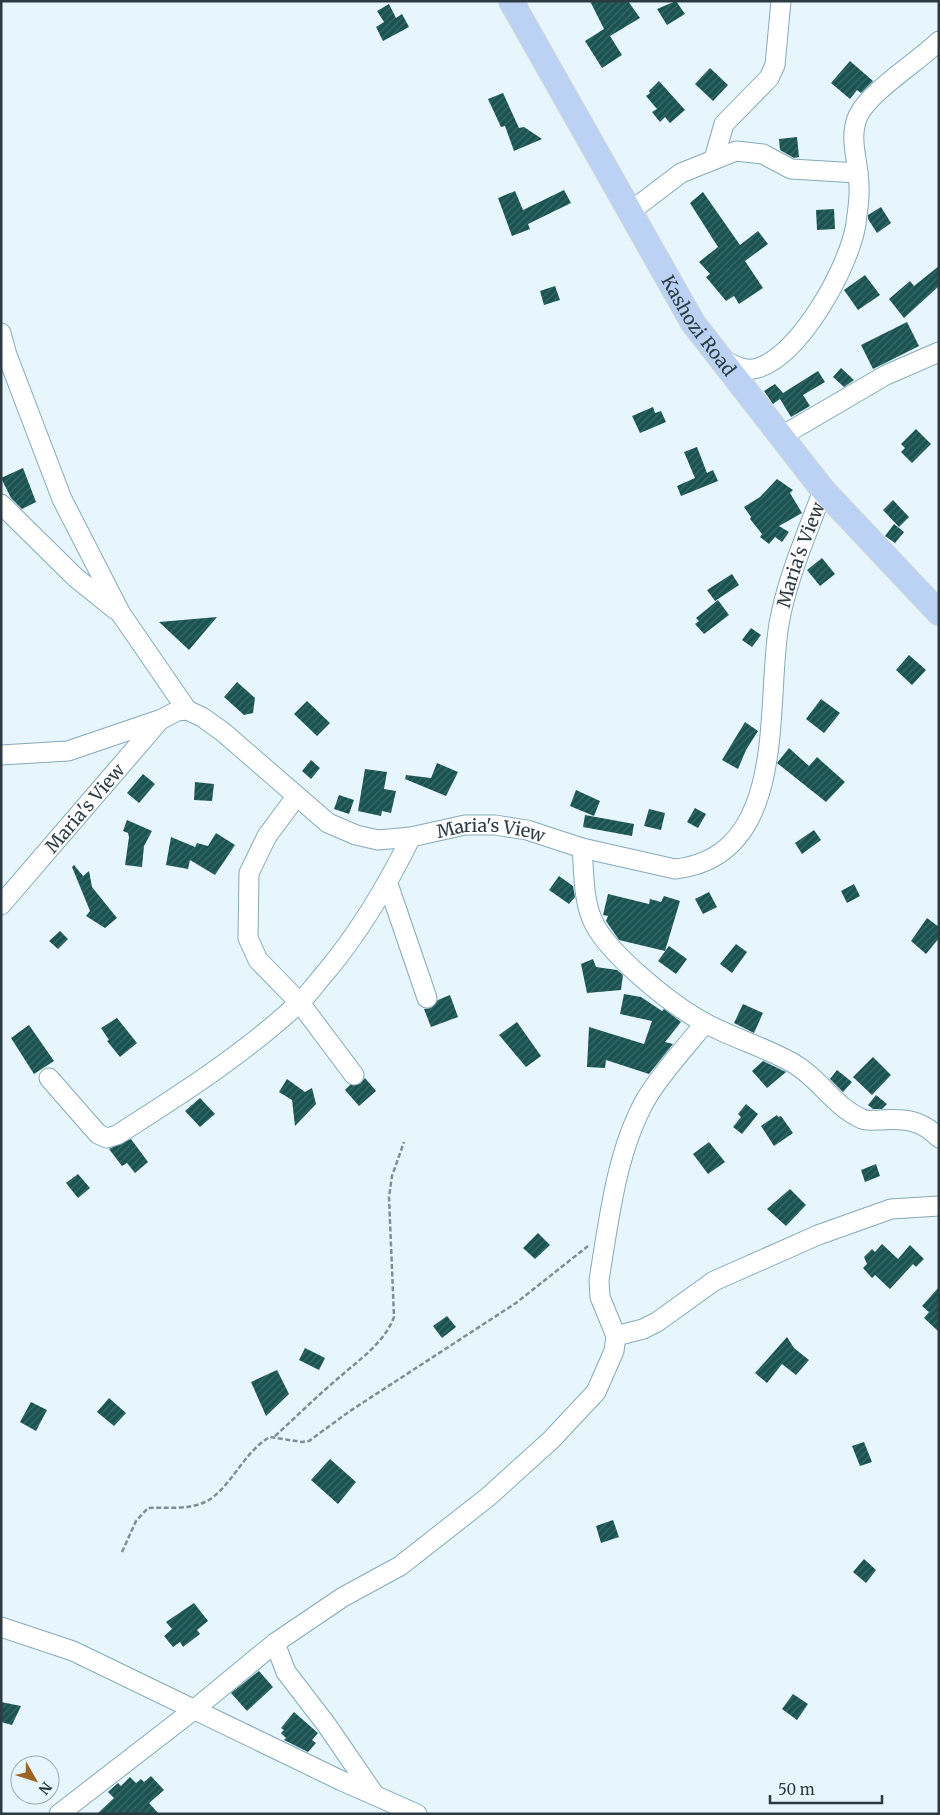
<svg xmlns="http://www.w3.org/2000/svg" width="940" height="1815" viewBox="0 0 940 1815" font-family="Merriweather,serif">
<style>
.building{fill:url(#building-hatch)}
.lines{fill:none;stroke-linecap:round;stroke-linejoin:round}
.minor-casing{stroke:#84a9b9;stroke-width:21}
.major-casing{stroke:#d1d4d5;stroke-width:26}
.path{stroke:#808f96;stroke-width:2.5;stroke-dasharray:5 2.5;stroke-linecap:butt}
.minor{stroke:#fff;stroke-width:19}
.major{stroke:#bbd2f5;stroke-width:24}
.labels{text-anchor:middle;dominant-baseline:central;stroke-width:5;stroke-linejoin:round;paint-order:stroke}
.street-label{font-size:18px;fill:#2c3b42;stroke:#e7f6fd}
</style>
<defs>
<pattern id="building-hatch" width="6" height="6" patternUnits="userSpaceOnUse" patternTransform="scale(1.25)"><rect width="6" height="6" fill="#1a5352"/><path d="M-1 1l2-2M0 6l6-6M5 7l2-2" fill="none" stroke="#3b6a69"/></pattern>
</defs>
<rect width="100%" height="100%" fill="#e7f6fd"/>
<path class="building" d="M590,1H628L640,18L610,36L622,55L602,68L585,41L604,29Z
M676,1L685,14L667,25L657,9Z
M389,4L396,18L402,14L409,27L383,41L376,27L384,22L377,11Z
M850,61L873,81L861,93L857,90L850,99L831,83Z
M710,68L728,85L713,101L695,84Z
M659,81L685,110L670,123L665,117L660,122L652,112L657,109L646,96L650,93L649,91Z
M503,93L519,128L524,127L542,139L514,151L505,126L501,127L488,99Z
M797,137L799,157L794,158L780,150L779,139Z
M564,190L571,203L528,224L530,229L512,236L498,198L515,191L523,210Z
M703,192L740,245L758,231L768,244L745,261L763,288L739,304L734,296L726,301L706,277L710,274L699,262L718,247L690,203Z
M881,207L891,223L877,233L868,219V215Z
M834,209L835,229L817,230L816,210Z
M939,266V286L904,318L889,299L910,281L914,286Z
M865,275L880,295L858,310L844,290Z
M555,286L560,300L544,305L540,291Z
M907,322L919,346L873,369L861,345Z
M841,368L854,380L844,387L833,377Z
M818,371L825,382L803,395L810,406L791,417L780,399L773,404L764,391L775,384L783,393Z
M653,407L655,413L661,411L666,422L640,433L632,416Z
M916,429L931,444L912,463L901,452L905,448L901,444Z
M697,447L707,473L713,470L718,481L681,496L677,486L695,478L684,452Z
M23,468L36,502L22,509L11,498L1,478Z
M777,479L793,490L790,493L802,513L779,526L789,532L782,542L775,537L769,544L760,537L762,534L750,519L751,517L744,507L760,497Z
M893,500L909,517L899,527L883,510Z
M894,524L904,532L895,543L885,536Z
M822,558L835,574L820,586L807,570Z
M732,574L739,585L715,601L707,590Z
M718,600L729,615L704,634L695,624L699,621L696,618Z
M217,617L189,650L159,622Z
M751,628L761,635L752,647L742,640Z
M909,655L926,670L912,685L896,670Z
M237,682L255,698L253,713L244,715L224,697Z
M821,699L840,713L824,733L806,719Z
M307,701L330,723L317,736L294,714Z
M745,722L758,731L746,750L738,769L722,760Z
M789,748L809,766L817,757L845,782L826,802L777,763Z
M311,760L320,768L311,779L302,771Z
M437,763L458,772L446,796L405,779L406,775L431,778Z
M365,769L387,772L384,789L396,791L391,813L382,811L381,816L358,811Z
M143,774L155,784L139,803L127,793Z
M195,782L214,784L212,801L194,800Z
M576,790L600,801L594,816L570,806Z
M339,795L354,800L349,814L334,809Z
M695,808L706,814L698,828L687,822Z
M649,809L665,813L661,830L644,826Z
M585,815L634,824L632,836L583,827Z
M127,820L152,831L144,846L142,867L125,865L129,837L128,833L123,831Z
M814,830L821,840L802,854L795,843Z
M216,833L235,845L215,875L190,860L188,869L166,865L171,837L195,847L197,843L208,846Z
M74,865L83,876L89,871L92,887L117,918L105,928L86,916L90,911L72,867Z
M559,876L573,886L575,897L569,904L549,890Z
M854,884L860,896L847,903L841,891Z
M709,892L717,907L703,914L695,899Z
M608,894L649,904L650,899L661,902L664,896L680,901L665,951L619,940L606,921L608,916L603,915Z
M927,918L939,927V938L926,954L911,941Z
M60,931L68,939L58,949L49,941Z
M736,944L747,952L732,973L720,964Z
M669,946L687,959L676,974L658,961Z
M593,959L596,967L617,970L623,975L621,990L587,993L581,964Z
M624,994L641,997L662,1011L664,1009L681,1022L665,1042L673,1044L649,1074L606,1060L605,1068L587,1067L589,1027L644,1044L652,1021L620,1014Z
M450,995L458,1017L431,1027L424,1009L431,1008L438,1000Z
M743,1004L763,1013L754,1033L734,1023Z
M117,1018L137,1043L120,1057L107,1041L109,1040L101,1028Z
M517,1022L541,1056L526,1067L499,1035Z
M29,1025L54,1061L34,1074L11,1038Z
M873,1057L891,1075L872,1095L853,1077Z
M763,1061L786,1072L767,1088L752,1071Z
M837,1070L852,1082L843,1092L830,1079Z
M365,1078L376,1091L359,1106L345,1090L350,1085L360,1084Z
M287,1079L305,1092L312,1088L316,1104L295,1126L292,1100L279,1092Z
M876,1095L887,1104L882,1109H873L868,1105Z
M200,1098L215,1114L200,1127L185,1111Z
M746,1104L758,1114L742,1134L733,1127L741,1117L738,1114Z
M777,1115L778,1117L781,1116L793,1133L774,1146L761,1126Z
M131,1139L148,1162L135,1173L127,1163L122,1166L109,1149Z
M709,1142L725,1162L708,1174L693,1154Z
M876,1164L880,1176L865,1182L861,1170Z
M78,1174L90,1188L78,1198L66,1183Z
M790,1189L806,1205L786,1226L767,1209Z
M538,1233L550,1245L535,1259L523,1248Z
M882,1244L898,1259L910,1245L924,1259L916,1267L913,1264L890,1289L875,1275L872,1278L863,1268L867,1264L864,1257L872,1249L875,1252Z
M939,1287V1332L924,1318L929,1312L922,1306Z
M447,1316L456,1327L442,1338L433,1326Z
M787,1337L794,1348L809,1360L796,1375L782,1364L767,1383L755,1373Z
M305,1348L325,1358L319,1370L299,1360Z
M277,1370L289,1394L266,1416L251,1382Z
M109,1398L126,1413L114,1426L97,1412Z
M31,1402L47,1410L36,1431L20,1422Z
M864,1442L872,1462L860,1466L852,1446Z
M330,1459L356,1482L338,1504L311,1480Z
M613,1520L619,1537L601,1543L596,1526Z
M864,1559L876,1570L866,1583L853,1572Z
M194,1603L208,1621L197,1630L200,1634L183,1647L180,1642L173,1647L164,1636L172,1629L166,1622Z
M259,1671L273,1687L247,1711L231,1693Z
M793,1694L808,1704L797,1720L782,1709Z
M1,1702L21,1706L12,1725L1,1722Z
M294,1712L318,1733L312,1740L316,1743L308,1752L284,1740L286,1738L281,1733L284,1730L281,1728Z
M151,1776L164,1790L149,1803L159,1814H97L114,1798L108,1792L118,1783L121,1786L130,1777L136,1783L141,1779L144,1782Z"/>
<g class="lines">
<defs>
<g id="minor">
<path d="M714,159L724,124L769,78L775,65L781,1"/>
<path d="M631,211L681,173L736,151L763,154L791,169L858,173"/>
<path d="M1,333L7,355L62,499L121,614L187,710"/>
<path d="M722,359C733,365 745,372 758,368C801,354 849,267 856,224C857,212 860,199 859,186C859,162 848,139 858,116C870,91 918,62 939,41"/>
<path d="M780,437L886,375L939,352"/>
<path d="M1,504L75,577L116,610"/>
<path d="M1,755L68,751L159,720"/>
<path d="M296,797L267,836L249,873L248,938L258,960L300,1003L354,1075"/>
<path d="M582,848C584,870 583,898 592,919C605,952 673,1006 705,1023C733,1038 764,1047 791,1062C819,1077 833,1106 862,1119C867,1121 874,1120 880,1120C904,1118 922,1120 939,1138"/>
<path d="M388,884L427,998"/>
<path id="s1" d="M1,905L160,720L177,711L187,710L202,717L223,732L328,823L356,835L378,840L411,837L465,825H495L527,830L582,848L675,869C790,856 765,704 779,624C787,578 807,534 823,490"/>
<path d="M49,1078L98,1134L107,1138L117,1135C180,1095 244,1054 299,1003C309,994 317,982 326,972C361,930 387,886 411,837"/>
<path d="M616,1336L643,1329L657,1322L714,1281L818,1235L891,1209L939,1206"/>
<path d="M1,1627L73,1651L342,1781L417,1814"/>
<path d="M275,1643L286,1672L326,1724L374,1794"/>
<path d="M59,1814L196,1708L275,1643L343,1597L400,1566L488,1497L551,1440L596,1392L614,1351L616,1336L600,1297L599,1280C609,1220 616,1152 646,1099C662,1072 686,1047 705,1023"/>
</g>
<g id="major">
<path id="s2" d="M511,1L693,323L823,490L939,613"/>
</g>
</defs>
<use href="#minor" class="minor-casing"/>
<use href="#major" class="major-casing"/>
<path class="path" d="M275,1436C295,1418 314,1399 335,1381C356,1362 384,1344 394,1317L389,1197L392,1176L404,1142
M122,1552L136,1521L148,1508C166,1507 188,1510 205,1502C229,1491 244,1451 270,1437L302,1442L309,1441L350,1411L516,1303L588,1246"/>
<use href="#minor" class="minor"/>
<use href="#major" class="major"/>
</g>
<g class="labels">
<g class="street-label">
<text stroke="none"><textPath href="#s2" startOffset="375">Kashozi Road</textPath></text>
<text stroke="none"><textPath href="#s1" startOffset="1176">Maria's View</textPath></text>
<text stroke="none"><textPath href="#s1" startOffset="128">Maria's View</textPath></text>
<text stroke="none"><textPath href="#s1" startOffset="622">Maria's View</textPath></text>
</g>
</g>
<rect width="940" height="1815" fill="none" stroke="#2c3b42" stroke-width="5"/>
<g transform="translate(35 1780) rotate(129)"><circle r="24" fill="#e7f6fd" stroke="#9cabb2"/>
<path d="M0-4L9 19L0 12L-9 19Z" fill="#9e6423"/>
<text y="-8" font-size="14" font-weight="bold" text-anchor="middle" fill="#2c3b42">N</text>
</g>
<path d="M770 1795v8h112v-8" fill="none" stroke="#2c3b42" stroke-width="2.5"/>
<text x="778" y="1795" font-size="15" fill="#2c3b42" stroke="#e7f6fd" stroke-width="4" paint-order="stroke">50 m</text>
</svg>
